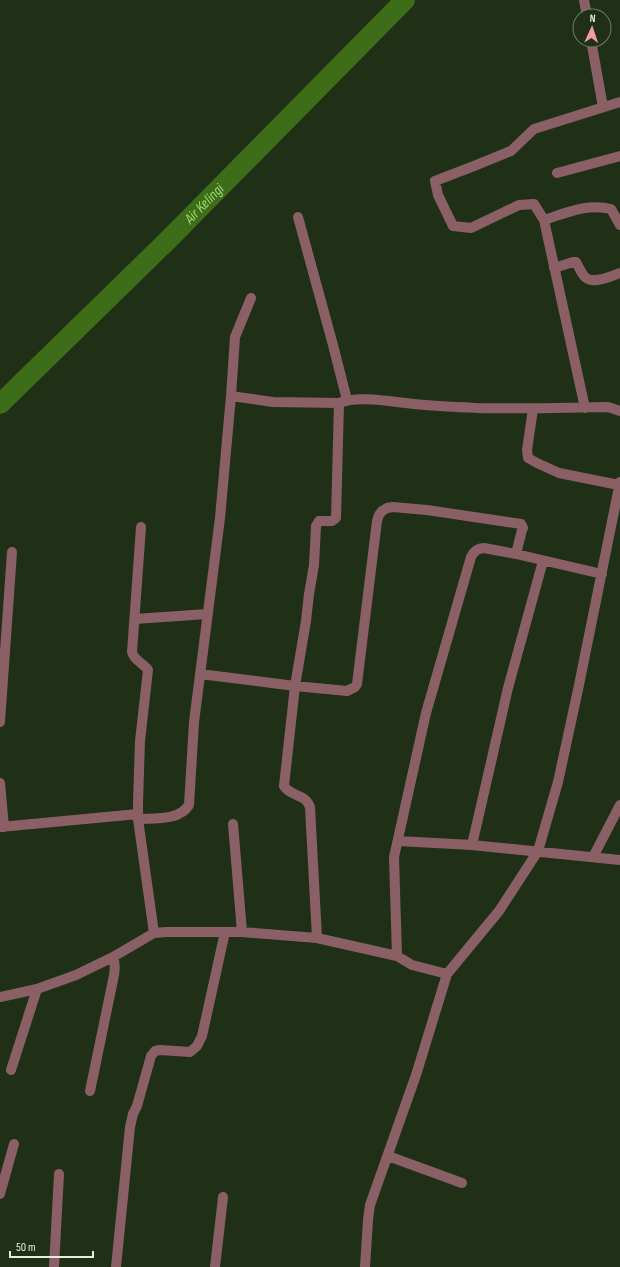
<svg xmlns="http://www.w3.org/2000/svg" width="620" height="1267" viewBox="0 0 620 1267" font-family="'Sofia Sans Condensed',sans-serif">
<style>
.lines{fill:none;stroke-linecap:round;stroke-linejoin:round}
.river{stroke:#3e6d1a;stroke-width:20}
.minor{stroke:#8a6066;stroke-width:10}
.labels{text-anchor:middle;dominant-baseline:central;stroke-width:4;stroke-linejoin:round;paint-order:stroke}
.water-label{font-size:15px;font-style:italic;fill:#9adc72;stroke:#203016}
</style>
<rect width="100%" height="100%" fill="#203016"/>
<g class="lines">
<path class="river" id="s1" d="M0,404L169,239L405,0"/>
<path class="minor" d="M584,0L587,16
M591,40L603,107
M557,173L620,156
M298,217L333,345L347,400
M544,220C566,213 587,203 611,209L620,225
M554,268L573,262H576C579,267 581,273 585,277C593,285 611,276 620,273
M231,396L273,402L339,403C359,395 392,402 414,404C435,406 457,407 478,408C521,409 565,408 608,407L620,411
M585,408L544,220L534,204L519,205L471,228L453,226L438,195L435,181L474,166L511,151L534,129L620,102
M533,409L527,450L528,458L537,463L559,473L619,485
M141,527L132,652C134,661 144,663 148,670L140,741L138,803V819L154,933
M135,619L207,614
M200,674L295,686L347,691L355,687L357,684L377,521L379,515L382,511L387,508L393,507L427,510L521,524L523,528L522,530L516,554
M0,722L12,552
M0,783L4,827
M138,819C155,818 179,821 189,805L194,722L220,518L231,396L235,337L251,298
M233,824L242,932
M0,827L138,814
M398,841L472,845L620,860
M472,845L508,688L543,561
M593,857L620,805
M317,938L310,807C305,793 291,797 284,786L295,686L306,621L309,594L314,565L316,526L319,521H332L336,518L339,403
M397,956L394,857L426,713L471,557C474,551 478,548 484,548L516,554L602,574
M0,997L37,989L76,975L113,957L154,933L166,932H242L317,938L397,956L412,965L447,974
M11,1070L37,989
M90,1091L113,980C115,972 116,965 113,957
M388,1156L462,1183
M0,1194L14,1144
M54,1267L59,1174
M116,1267L130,1127L133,1114L137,1106L151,1056L155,1051L160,1050L190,1052L197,1046L202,1036L225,932
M215,1267L223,1197
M365,1267L368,1220L370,1205L416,1075L447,974L499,911L538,851L558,782L579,685L620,482"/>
</g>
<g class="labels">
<g class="water-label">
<text stroke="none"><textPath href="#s1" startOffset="286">Air Kelingi</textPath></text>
</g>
</g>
<g transform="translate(592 28) rotate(3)"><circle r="19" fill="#203016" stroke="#6e7c66"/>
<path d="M0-3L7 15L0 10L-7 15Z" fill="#f39aaa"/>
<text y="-6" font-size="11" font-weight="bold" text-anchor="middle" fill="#e3eede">N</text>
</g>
<path d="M10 1251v6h83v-6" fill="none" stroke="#e3eede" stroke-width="2"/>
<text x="16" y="1251" font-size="12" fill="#e3eede" stroke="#203016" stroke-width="3" paint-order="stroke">50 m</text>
</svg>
